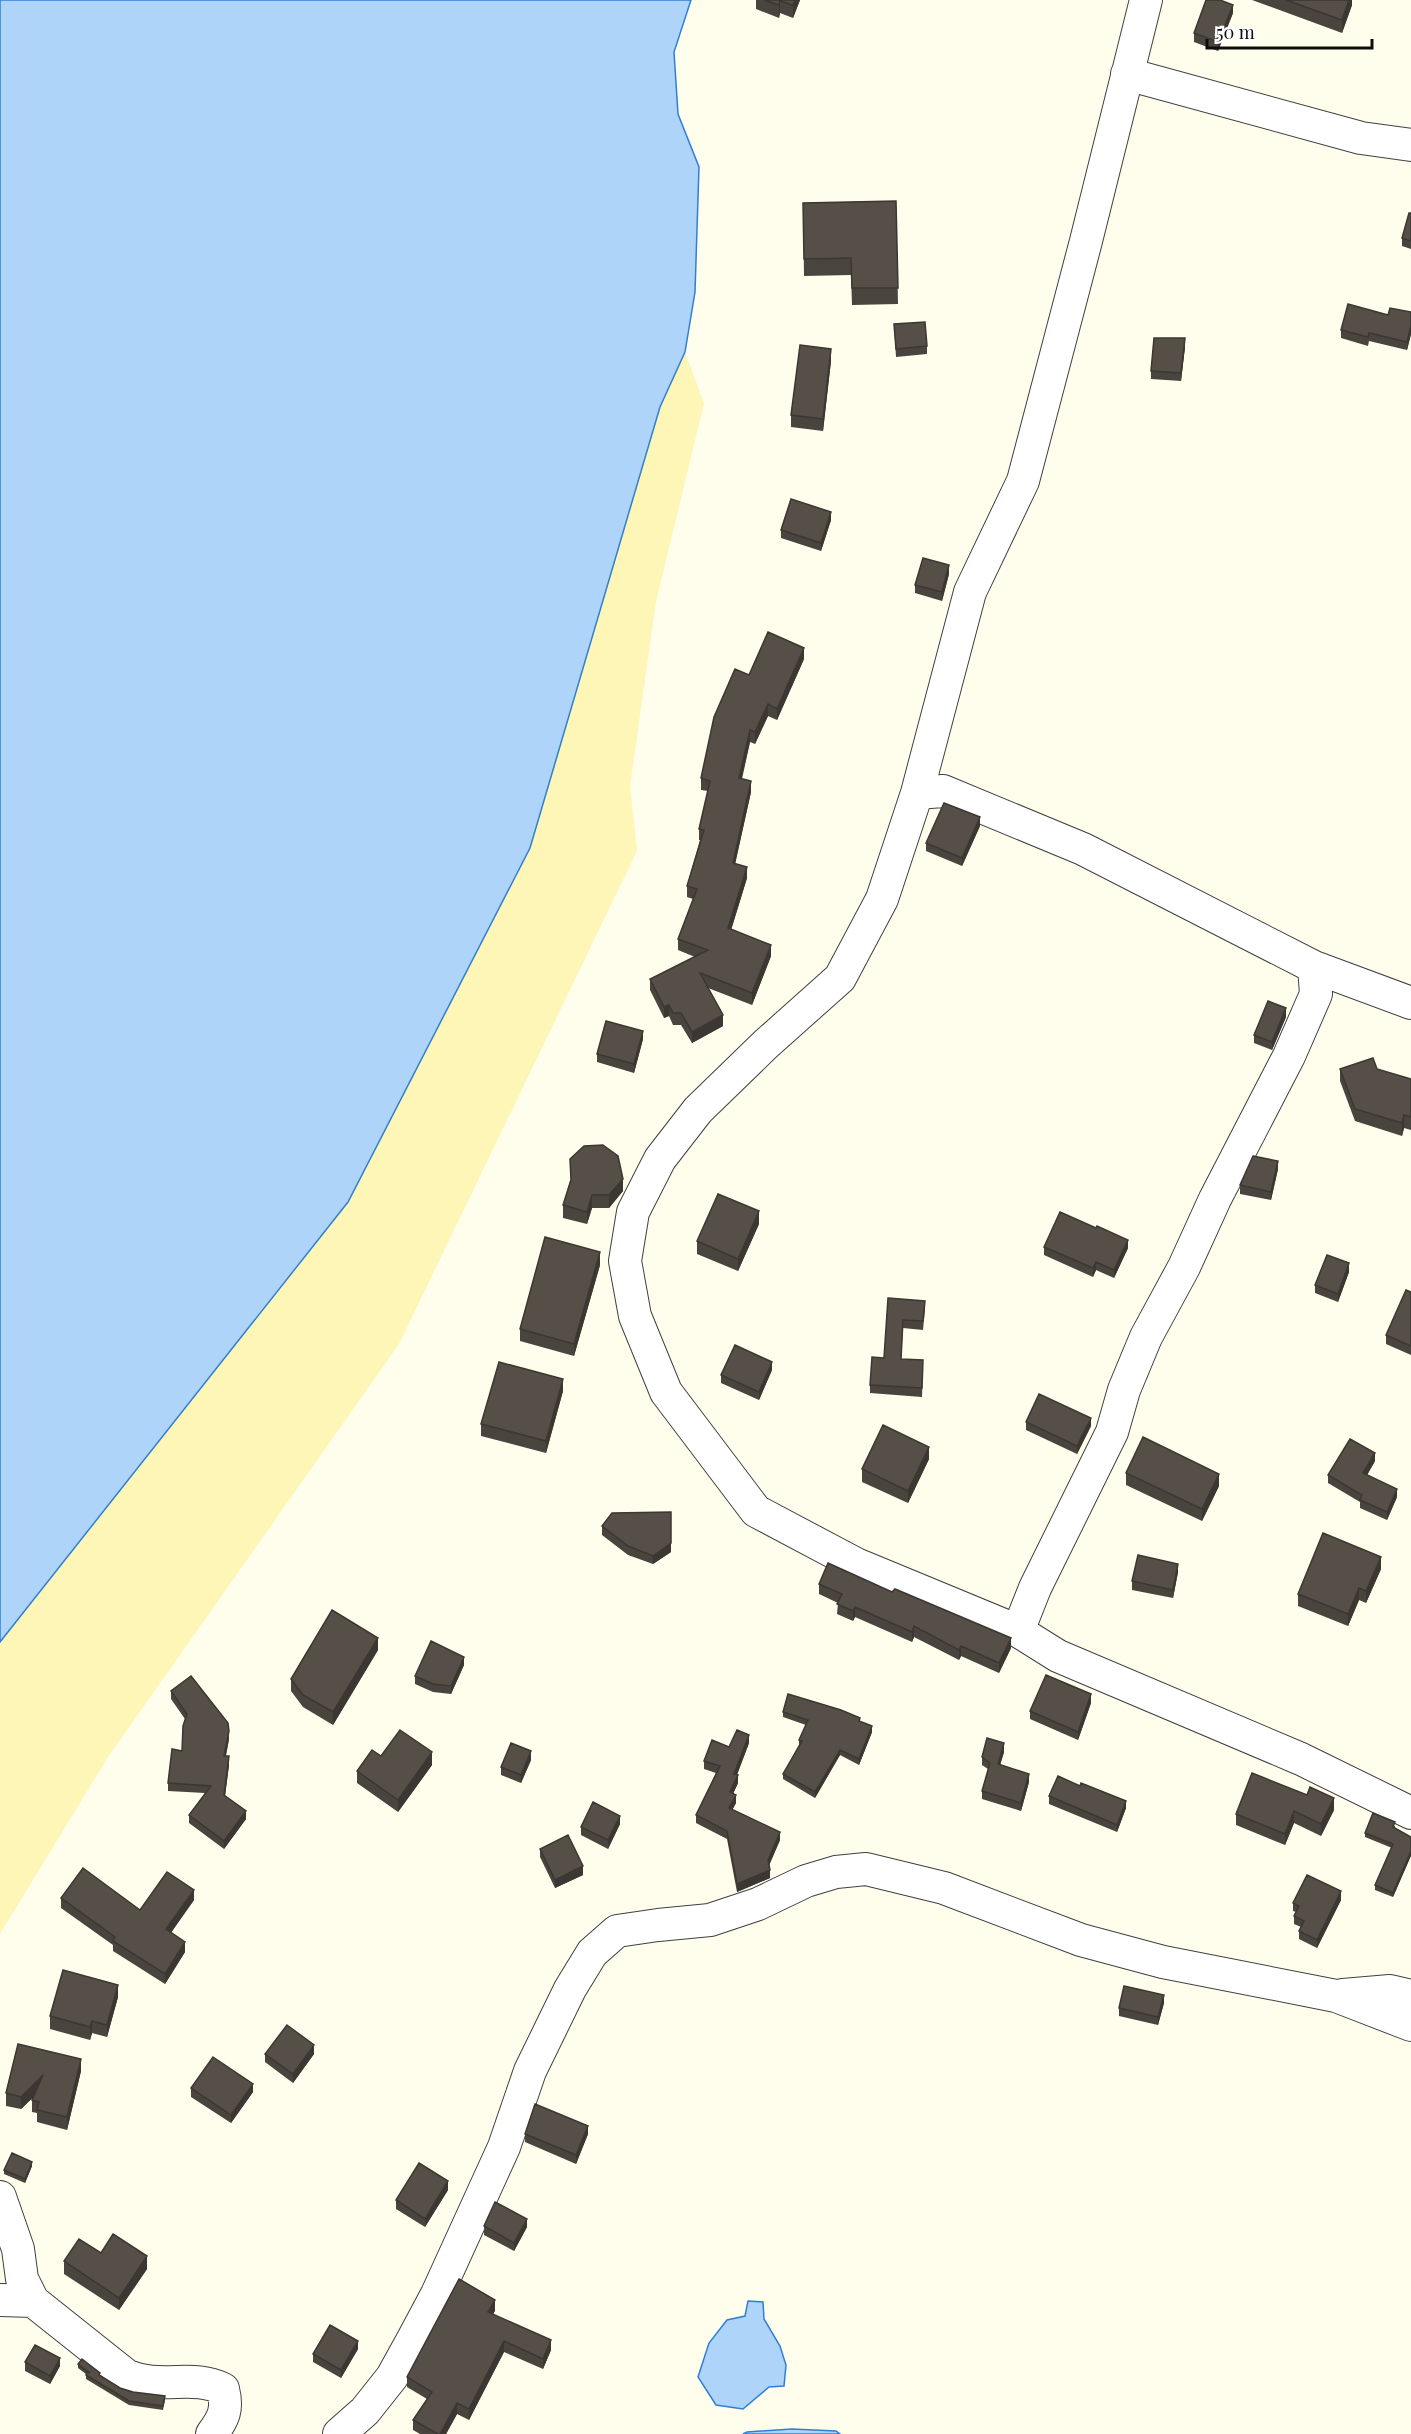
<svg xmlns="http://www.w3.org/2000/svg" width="1411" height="2434" viewBox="0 0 1411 2434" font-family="'Playfair Display',serif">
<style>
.sand{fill:#fdf6b6}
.water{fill:#aed4f9;stroke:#317fd4;stroke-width:1.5}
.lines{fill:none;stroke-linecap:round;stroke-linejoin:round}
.minor-casing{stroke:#404040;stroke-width:34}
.minor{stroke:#fff;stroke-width:32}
.wall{fill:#4a443e}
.shaded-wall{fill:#3c3732}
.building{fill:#564f48;stroke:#3c3732;stroke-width:1.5}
</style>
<rect width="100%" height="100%" fill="#fffeec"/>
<path class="sand" d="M685,352L704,403L656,602L630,786L637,851L399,1344L108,1757L0,1934V1642L33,1598L530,848L660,407Z"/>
<path class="water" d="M0,0H691L674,52L678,114L699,167L695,292L685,352L660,407L530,848L348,1202L0,1642Z
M748,2301L763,2302L764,2319L780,2346L786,2365L784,2386L769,2387L743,2409L716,2405L698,2377L709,2343L727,2320L745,2316Z
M792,2429L836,2431L840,2434H743L747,2432Z"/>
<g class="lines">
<defs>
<path id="minor" d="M1146,0L1086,241L1023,481L970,592L917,793L882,899L840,978L766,1044L698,1110L660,1159L633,1212L625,1261L635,1316L666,1392L756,1511L856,1564L1018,1631L1058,1656L1301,1759L1411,1813
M1127,74L1361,138L1411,145
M917,793L943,791L1083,849L1314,967L1411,1003
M1018,1631L1035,1588L1112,1432L1124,1390L1146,1337L1184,1267L1215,1199L1289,1056L1316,994L1314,967
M1343,1995L1390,1991L1411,1996
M0,2197L18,2249L22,2279L33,2301L126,2375C161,2391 192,2373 223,2389C228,2409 224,2418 212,2434
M0,2300L33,2301
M339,2434L365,2411L392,2377L413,2339L437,2294L504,2147L530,2071L570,1989L592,1953L617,1931L658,1925L710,1920L758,1904L806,1881L836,1872L866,1869L944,1888L1081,1940L1163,1962L1336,1996L1411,2025"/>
</defs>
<use href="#minor" class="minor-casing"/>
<use href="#minor" class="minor"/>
</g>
<path class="wall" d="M756,0H800L793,18L780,13L779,18L756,9Z
M1252,0H1352V5L1342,33Z
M1233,13L1218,51L1194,42V33Z
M896,201L898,304L852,305L851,275L804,276L803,203Z
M1411,213V249L1402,246V238Z
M1411,312V334L1407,350L1369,341L1368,346L1341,338V330L1388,315Z
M894,324L927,346V354L896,357Z
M1185,347L1181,381L1151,379V371Z
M831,361L823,431L791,427V415Z
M831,520L821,551L781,538V530Z
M949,574L942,601L915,593V585Z
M804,659L777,720L768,716L755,744L750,742L742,779L751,792L735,863L747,878L731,930L771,956L752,1005L708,988L723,1026L692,1043L681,1025H673L669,1016L664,1018L650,990V979L695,957L678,950V939L693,899L687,897V886L700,840H699V829L708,791L701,790V778L749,675Z
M980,826L962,866L926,851V843Z
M1286,1017L1272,1050L1254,1043V1035Z
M643,1039L634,1073L597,1062V1054Z
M1340,1069H1377L1411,1079V1130L1404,1128L1402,1136L1355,1121L1340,1081Z
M1278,1169L1271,1200L1240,1194V1185Z
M570,1181L623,1191L609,1208H592L587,1224L563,1218V1205Z
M759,1224L738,1271L697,1254V1241Z
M1096,1228L1128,1248L1114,1278L1096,1270L1093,1277L1044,1255V1247Z
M600,1265L574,1356L520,1341V1329Z
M1349,1272L1338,1302L1315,1293V1285Z
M1411,1292V1355L1386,1344V1335Z
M888,1298L925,1309L923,1330L903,1328L901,1359L923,1368L922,1397L870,1393V1385L884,1358Z
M772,1370L759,1400L721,1383V1375Z
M563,1391L546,1453L481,1436V1424Z
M1026,1422L1091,1426L1077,1454L1026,1430Z
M929,1459L908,1503L862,1482V1469Z
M1375,1461L1367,1475L1397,1497L1387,1520L1360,1508V1502L1328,1483V1475Z
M1126,1473L1219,1486L1202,1521L1126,1485Z
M602,1526L671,1552L653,1564L628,1555L602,1535Z
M1381,1569L1366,1603L1359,1600L1348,1626L1298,1606V1594Z
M1178,1572L1173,1598L1132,1590V1581Z
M819,1584L1011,1648L999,1673L961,1656L959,1660L914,1637L912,1642L855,1617L853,1621L837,1614L838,1603L819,1594Z
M378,1650L333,1725L303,1707L291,1691V1679Z
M464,1665L451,1694L433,1692L415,1684V1676Z
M171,1691L229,1739L226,1756L229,1765L225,1796L246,1819L224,1849L189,1823V1815L205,1793L168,1791V1783L182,1751L185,1719L171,1699Z
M1091,1703L1078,1740L1030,1719V1711Z
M783,1712L860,1721L872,1732L859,1765L840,1755L815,1798L783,1779V1774L799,1745V1740L806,1725L783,1717Z
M749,1743L737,1775L738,1783L733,1794L736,1803L732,1810L780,1840L769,1865L770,1878L737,1892L727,1839L696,1823V1815L716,1773L704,1769V1761L729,1747Z
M1004,1752L1000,1765L1029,1782L1021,1811L982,1799V1791L988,1769L982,1765V1757Z
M381,1756L432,1765L398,1812L357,1783V1771Z
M531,1760L521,1783L501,1775V1767Z
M1049,1796L1126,1808L1117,1832L1049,1804Z
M1334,1810L1321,1836L1294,1823L1285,1845L1236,1825V1814Z
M620,1824L608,1849L581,1835V1827Z
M1395,1826V1828L1411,1837V1856L1393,1897L1375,1890V1885L1392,1848L1365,1837V1833Z
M540,1849L583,1875L555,1888L540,1857Z
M61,1898L140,1910L194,1900L171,1932L185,1952L165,1984L113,1951V1945L61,1908Z
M1341,1900L1317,1948L1299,1939V1931L1301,1927L1294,1924V1916L1296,1912L1293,1911V1903Z
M118,1997L107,2037L92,2033L90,2040L50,2029V2016Z
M1164,2003L1158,2025L1119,2016V2008Z
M265,2054H314L293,2083L265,2062Z
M81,2071L67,2130L37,2122V2113L32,2112V2100L33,2097L21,2109L6,2106V2093Z
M191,2088L253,2092L231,2123L191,2097Z
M525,2134H588L576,2164L525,2142Z
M32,2166L25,2183L4,2174V2170Z
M448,2190L425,2227L396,2209V2200Z
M484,2226L527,2227L514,2251L484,2235Z
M101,2253L147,2269L119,2310L64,2274V2261Z
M495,2311L493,2314L551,2350L543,2369L504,2352L469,2420L457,2414L446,2434H420L413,2430V2420L427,2399L407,2387V2377Z
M358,2349L341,2378L313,2362V2354Z
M25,2362L60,2366L50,2384L25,2371Z
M78,2364L100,2375L120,2388L133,2392L165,2400L163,2410L129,2405L86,2379V2374L78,2368Z"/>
<path class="shaded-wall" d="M795,0H800L793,18V5Z
M1349,0H1352V5L1342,33V20Z
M780,1V13L779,18V5Z
M1233,5V13L1218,51V42Z
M1411,325V334L1407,350V342Z
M1185,338V347L1181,381V373Z
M831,349V361L823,431V419Z
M831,512V520L821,551V543Z
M949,565V574L942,601V592Z
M804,648V659L777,720V709Z
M768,704V716L755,744V732Z
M750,730V742L739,789V778Z
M751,781V792L733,874V863Z
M980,817V826L962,866V858Z
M747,867V878L728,940V928Z
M771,945V956L752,1005V993Z
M669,1005V1016L664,1018V1007Z
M1286,1008V1017L1272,1050V1042Z
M723,1015V1026L692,1043V1032Z
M643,1031V1039L634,1073V1064Z
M1404,1115V1128L1402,1136V1123Z
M1278,1161V1169L1271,1200V1192Z
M623,1179V1191L609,1208V1195Z
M592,1195V1208L587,1224V1212Z
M759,1211V1224L738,1271V1259Z
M1128,1240V1248L1114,1278V1270Z
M600,1252V1265L574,1356V1344Z
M1096,1262V1270L1093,1277V1268Z
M1349,1263V1272L1338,1302V1294Z
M772,1362V1370L759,1400V1392Z
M563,1379V1391L546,1453V1441Z
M1091,1418V1426L1077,1454V1446Z
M929,1447V1459L908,1503V1491Z
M1375,1453V1461L1363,1482V1473Z
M1219,1474V1486L1202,1521V1509Z
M1397,1489V1497L1387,1520V1512Z
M671,1543V1552L653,1564V1556Z
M1381,1557V1569L1366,1603V1591Z
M1178,1564V1572L1173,1598V1590Z
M1359,1588V1600L1348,1626V1614Z
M855,1607V1617L853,1621V1611Z
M914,1626V1637L912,1642V1632Z
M378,1638V1650L333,1725V1712Z
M1011,1638V1648L999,1673V1663Z
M961,1646V1656L959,1660V1650Z
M464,1657V1665L451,1694V1686Z
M1091,1694V1703L1078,1740V1732Z
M872,1726V1732L859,1765V1759Z
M229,1731V1739L224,1764V1756Z
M749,1735V1743L734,1782V1774Z
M1004,1743V1752L998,1772V1764Z
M840,1750V1755L815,1798V1792Z
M531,1751V1760L521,1783V1775Z
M432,1752V1765L398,1812V1800Z
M229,1756V1765L224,1804V1795Z
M1029,1774V1782L1021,1811V1803Z
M738,1775V1783L730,1800V1792Z
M736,1795V1803L729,1816V1808Z
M1334,1798V1810L1321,1836V1824Z
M1126,1801V1808L1117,1832V1825Z
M246,1811V1819L224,1849V1841Z
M1294,1811V1823L1285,1845V1834Z
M620,1816V1824L608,1849V1840Z
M780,1832V1840L768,1868V1860Z
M1411,1851V1855L1393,1897V1893Z
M583,1866V1875L555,1888V1880Z
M770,1870V1878L737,1892V1884Z
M194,1890V1900L166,1940V1929Z
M1341,1891V1900L1317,1948V1940Z
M185,1942V1952L165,1984V1974Z
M118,1985V1997L107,2037V2025Z
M1164,1995V2003L1158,2025V2017Z
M92,2021V2033L90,2040V2027Z
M314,2045V2054L293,2083V2074Z
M81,2059V2071L67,2130V2117Z
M43,2075V2088L21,2109V2097Z
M253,2084V2092L231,2123V2115Z
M588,2126V2134L576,2164V2155Z
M32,2162V2166L25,2183V2179Z
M448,2181V2190L425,2227V2219Z
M527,2219V2227L514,2251V2243Z
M147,2256V2269L119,2310V2298Z
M495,2300V2311L488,2322V2312Z
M551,2340V2350L543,2369V2359Z
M358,2341V2349L341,2378V2370Z
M504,2341V2352L469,2420V2409Z
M60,2358V2366L50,2384V2376Z
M457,2403V2414L446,2434H440Z"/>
<path class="building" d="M764,0H795L793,5L780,1L779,5Z
M1206,0H1220L1233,5L1218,42L1194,33Z
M1286,0H1349L1342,20Z
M896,201L898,288H852L851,258L804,259L803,203Z
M1409,213H1411V241L1402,238Z
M1348,304L1388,315L1390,308L1411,312V325L1407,342L1369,333L1368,337L1341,330Z
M925,322L927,346L896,349L894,324Z
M1154,338H1185L1181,373L1151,371Z
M800,345L831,349L823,419L791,415Z
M791,499L831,512L821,543L781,530Z
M923,558L949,565L942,592L915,585Z
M768,632L804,648L777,709L768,704L755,732L750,730L739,778L751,781L733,863L747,867L728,928L771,945L752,993L700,973L723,1015L692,1032L681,1013H673L669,1005L664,1007L650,979L708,950L678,939L697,889L687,886L704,830L699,829L710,781L701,778L714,717L735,669L749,675Z
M944,803L980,817L962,858L926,843Z
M1268,1001L1286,1008L1272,1042L1254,1035Z
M606,1021L643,1031L634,1064L597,1054Z
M1373,1058L1377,1069L1411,1079V1117L1404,1115L1402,1123L1355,1109L1340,1069Z
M603,1145L618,1156L623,1179L609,1195H592L587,1212L563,1205L571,1180L570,1159L584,1146Z
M1253,1156L1278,1161L1271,1192L1240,1185Z
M718,1194L759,1211L738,1259L697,1241Z
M1060,1212L1096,1228L1097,1226L1128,1240L1114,1270L1096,1262L1093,1268L1044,1247Z
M545,1237L600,1252L574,1344L520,1329Z
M1327,1255L1349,1263L1338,1294L1315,1285Z
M1406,1290L1411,1292V1346L1386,1335Z
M888,1298L925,1301L923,1321L903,1320L901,1359L923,1360L922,1388L870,1385L872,1357L884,1358Z
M735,1345L772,1362L759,1392L721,1375Z
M499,1362L563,1379L546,1441L481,1424Z
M1039,1394L1091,1418L1077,1446L1026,1422Z
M883,1425L929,1447L908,1491L862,1469Z
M1143,1437L1219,1474L1202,1509L1126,1473Z
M1350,1439L1375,1453L1363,1473L1397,1489L1387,1512L1360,1500L1362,1495L1328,1475Z
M671,1512V1543L653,1556L628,1546L602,1526L612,1513Z
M1323,1533L1381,1557L1366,1591L1359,1588L1348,1614L1298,1594Z
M1138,1555L1178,1564L1173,1590L1132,1581Z
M828,1563L892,1592L895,1589L1011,1638L999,1663L961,1646L959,1650L914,1626L912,1632L855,1607L853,1611L837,1604L842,1594L819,1584Z
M332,1610L378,1638L333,1712L303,1695L291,1679Z
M431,1641L464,1657L451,1686L433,1684L415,1676Z
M1046,1675L1091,1694L1078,1732L1030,1711Z
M191,1676L228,1723L229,1731L224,1756H229L224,1795L246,1811L224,1841L189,1815L211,1786L168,1783L172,1749L182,1751L183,1726L187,1714L171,1691Z
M788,1694L841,1710L860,1718L859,1721L872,1726L859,1759L840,1750L815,1792L783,1774L802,1741L799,1740L808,1720L783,1712Z
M400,1730L432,1752L398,1800L357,1771L372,1750L381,1756Z
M737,1730L749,1735L734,1774L738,1775L730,1792L736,1795L729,1808L780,1832L768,1860L770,1870L737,1884L727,1831L696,1815L720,1766L704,1761L712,1740L729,1747Z
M987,1738L1004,1743L998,1764L1029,1774L1021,1803L982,1791L990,1763L982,1757Z
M511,1743L531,1751L521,1775L501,1767Z
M1252,1773L1307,1795L1310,1787L1334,1798L1321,1824L1294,1811L1285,1834L1236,1814Z
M1058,1776L1080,1786L1081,1783L1126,1801L1117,1825L1049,1796Z
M593,1802L620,1816L608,1840L581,1827Z
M1373,1813L1395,1822L1393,1827L1411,1837V1851L1393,1893L1375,1885L1393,1844L1365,1833Z
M568,1835L583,1866L555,1880L540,1849Z
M83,1868L140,1910L167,1872L194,1890L166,1929L185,1942L165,1974L113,1941L115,1937L61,1898Z
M1307,1875L1341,1891L1317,1940L1299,1931L1304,1921L1294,1916L1299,1906L1293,1903Z
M63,1970L118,1985L107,2025L92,2021L90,2027L50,2016Z
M1124,1986L1164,1995L1158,2017L1119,2008Z
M287,2025L314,2045L293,2074L265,2054Z
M18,2044L81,2059L67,2117L37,2110L39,2102L32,2100L43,2075L21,2097L6,2093Z
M213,2057L253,2084L231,2115L191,2088Z
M535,2104L588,2126L576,2155L525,2134Z
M12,2153L32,2162L25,2179L4,2170Z
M419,2163L448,2181L425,2219L396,2200Z
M495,2202L527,2219L514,2243L484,2226Z
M113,2234L147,2256L119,2298L64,2261L79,2239L101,2253Z
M459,2279L495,2300L488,2312L551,2340L543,2359L504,2341L469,2409L457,2403L440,2434H438L413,2420L432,2392L407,2377Z
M330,2325L358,2341L341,2370L313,2354Z
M35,2345L60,2358L50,2376L25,2362Z
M82,2359L100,2373L99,2375L120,2388L133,2392L165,2396L163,2406L129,2401L86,2375L87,2372L90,2373L78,2364Z"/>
<path d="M1207 39v9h165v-9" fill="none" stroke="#0d0d0d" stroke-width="3"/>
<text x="1216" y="39" font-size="18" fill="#0d0d0d" stroke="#ffffff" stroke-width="4.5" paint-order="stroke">50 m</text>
</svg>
